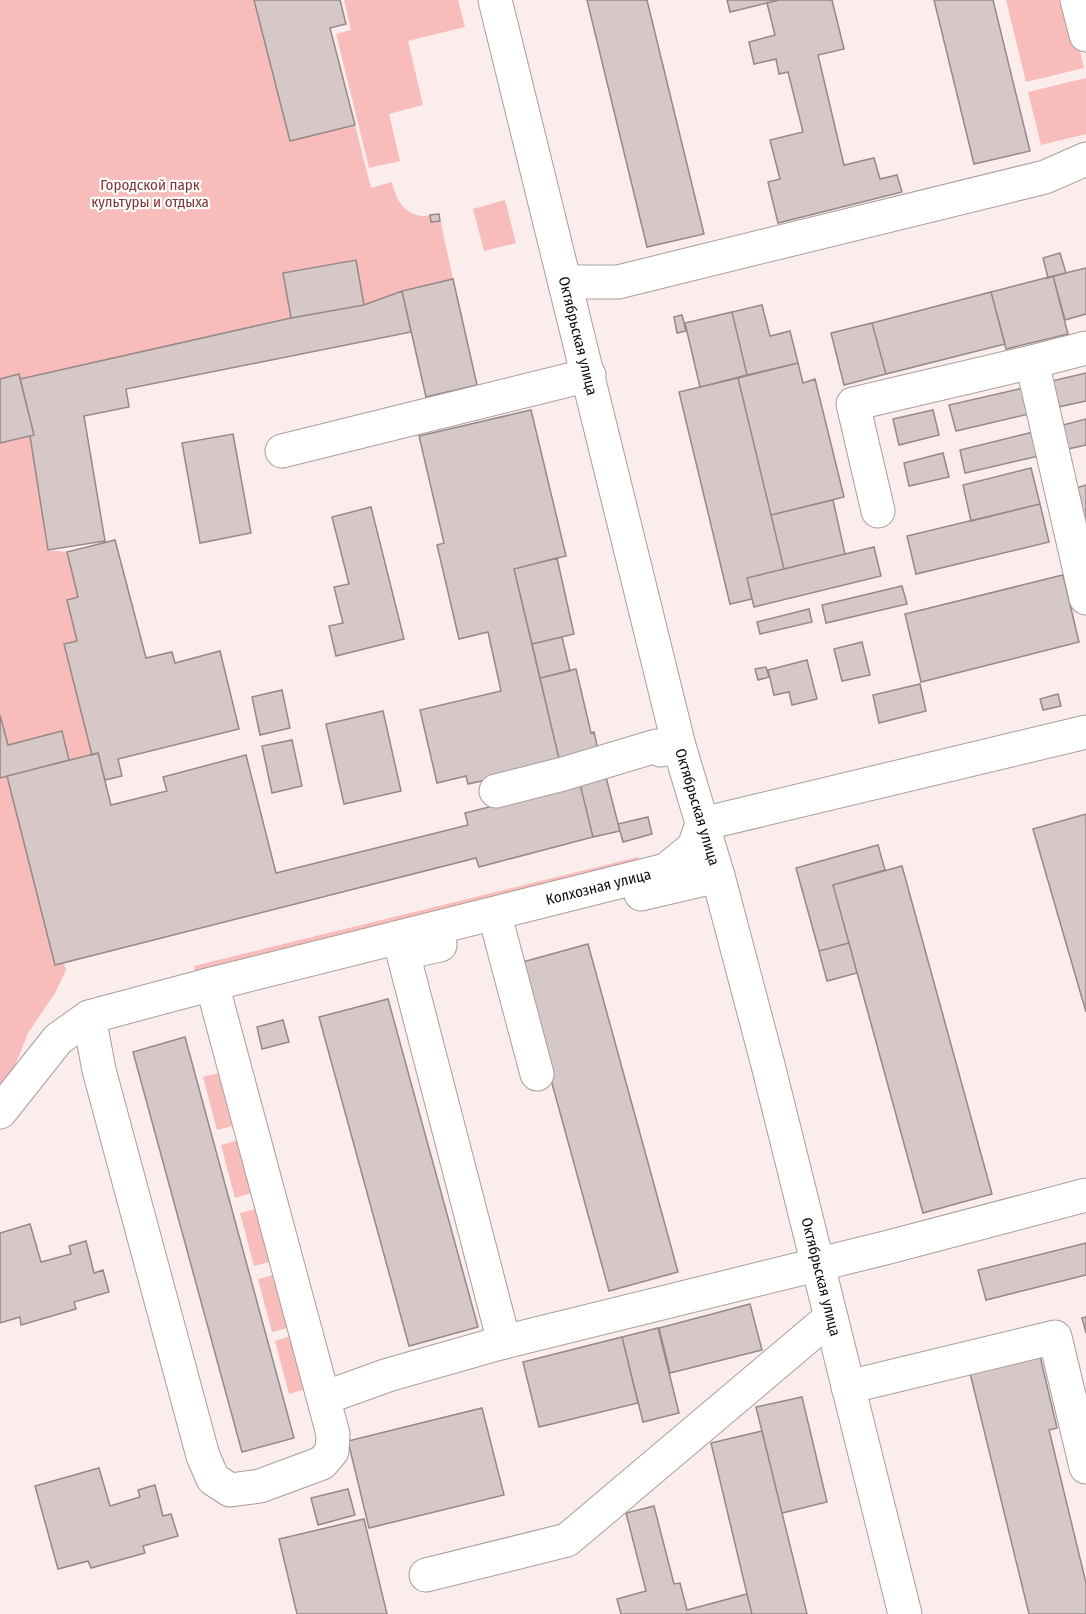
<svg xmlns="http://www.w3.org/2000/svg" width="1086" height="1614" viewBox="0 0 1086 1614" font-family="'Fira Sans Condensed',sans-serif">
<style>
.green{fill:#f8bdba}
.building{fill:#d5c8c7;stroke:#958989;stroke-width:1.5}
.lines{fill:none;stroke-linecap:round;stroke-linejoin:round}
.minor-casing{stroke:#aa9e9d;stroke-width:35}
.minor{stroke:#fff;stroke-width:33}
.labels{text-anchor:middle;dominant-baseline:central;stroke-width:4.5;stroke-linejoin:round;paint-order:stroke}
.park-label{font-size:15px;fill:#803435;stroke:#fff}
.street-label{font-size:15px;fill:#0f0b0b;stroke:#fff}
</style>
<rect width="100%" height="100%" fill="#faedec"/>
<path class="green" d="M0,0H254L290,141L355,125L371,188L392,182C396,199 403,215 424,216C428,216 434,214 439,214L453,279L402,291L364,305L291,318L20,379L19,374L0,379Z
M344,0H458L465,27L408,41L423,105L389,114L400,161L369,168L336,34L351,30Z
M1006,0H1068L1084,68L1026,82Z
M1086,78V134L1041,145L1028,92Z
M505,200L516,243L484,251L473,209Z
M30,436L48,550L67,552L78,597L67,600L77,641L65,644L92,755L69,760L62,731L8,745L0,715V443Z
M7,776L66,970L55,993L28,1033L15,1066L0,1091V778Z
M638,857L640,868L197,980L194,966Z
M222,1072L236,1125L217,1130L203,1077Z
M241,1139L255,1192L235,1198L221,1145Z
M259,1208L273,1261L254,1266L240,1213Z
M277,1274L291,1327L272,1332L258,1279Z
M294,1335L308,1388L289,1394L275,1341Z"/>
<path class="building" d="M254,0H340L346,24L330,28L355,125L290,141Z
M587,0H647L704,234L647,247Z
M727,0H779L730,12Z
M779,0H832L844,49L818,55L844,165L874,158L880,179L897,175L902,192L778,223L768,182L780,179L770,140L803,132L788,72L779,74L776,59L754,64L749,42L775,35L767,3Z
M934,0H993L1030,151L974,164Z
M439,214L440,221L431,222L430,215Z
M1060,253L1066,273L1048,278L1043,258Z
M356,260L364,305L291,318L283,273Z
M1086,268V314L1065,320L1053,276Z
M1053,276L1068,334L1006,349L991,292Z
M453,279L477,385L426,397L402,291Z
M402,291L411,332L126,389L129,407L84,416L105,541L48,550L30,436L34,435L20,379L291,318L364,305Z
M991,292L1005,344L886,374L872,323Z
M762,305L770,336L790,331L798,363L747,375L732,312Z
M732,312L747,375L700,387L685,323Z
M682,315L686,331L677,333L674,317Z
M872,323L886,374L844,385L831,333Z
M798,363L803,383L815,379L844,497L771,515L738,378Z
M1086,373V401L1058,407L1052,381Z
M19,374L34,435L0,443V379Z
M738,378L784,569L747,578L752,599L730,604L679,392Z
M1023,388L1029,414L956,431L949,405Z
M531,410L566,556L514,569L560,763L468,784L466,776L437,783L420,710L501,691L488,632L459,639L437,545L444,543L419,436Z
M933,410L939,435L899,445L893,419Z
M1086,419V445L1068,449L1063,425Z
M1033,432L1039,456L965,473L960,450Z
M233,434L251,533L200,543L182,443Z
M943,453L949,477L909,486L904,463Z
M1031,468L1040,504L971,521L963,485Z
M1086,485V541L1073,489Z
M833,500L845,554L784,569L771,515Z
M1040,504L1049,542L916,574L907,536Z
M371,507L404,639L336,656L329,626L343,623L334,587L349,584L332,517Z
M115,540L146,658L172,652L175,663L220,651L239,729L118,759L122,776L105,780L98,753L92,755L64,644L77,641L67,600L78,597L67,552Z
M874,547L881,576L754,607L747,578Z
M557,558L574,634L532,644L514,569Z
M1063,575L1079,642L921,682L905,614Z
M902,586L907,604L826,623L822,605Z
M809,609L812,622L760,634L757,622Z
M562,637L570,671L540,678L532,644Z
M862,642L870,675L842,681L834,649Z
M807,660L817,699L792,705L789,692L774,695L768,670Z
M766,667L769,677L758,680L755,669Z
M576,669L591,733L594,732L599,754L560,763L540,678Z
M920,684L926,711L879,723L873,695Z
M282,690L290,728L260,735L252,697Z
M1058,694L1061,706L1043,710L1040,699Z
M383,711L401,791L344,804L326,724Z
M0,715L8,745L62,731L69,760L0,778Z
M292,740L302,786L272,793L262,746Z
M98,753L111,805L167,791L163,777L246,755L276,873L468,825L465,813L580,784L593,837L479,867L476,858L55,965L7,776Z
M606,777L620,831L593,837L580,784Z
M1086,814V1012L1033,829Z
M648,817L652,834L623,842L618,824Z
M878,845L885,870L833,885L849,943L819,951L796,868Z
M902,866L992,1194L923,1213L833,885Z
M849,943L857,973L827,981L819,951Z
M588,944L678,1272L609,1291L519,963Z
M388,999L478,1327L409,1346L319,1017Z
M283,1020L289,1042L262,1049L257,1027Z
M185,1037L294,1438L242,1452L133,1052Z
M30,1224L41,1262L71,1254L69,1246L86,1241L94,1273L103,1270L109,1292L74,1302L76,1309L21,1325L20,1317L0,1323V1233Z
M1086,1243V1275L986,1300L978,1270Z
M750,1304L762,1350L670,1373L659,1328Z
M1086,1317V1333L1082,1318Z
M658,1328L679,1413L643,1422L622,1337Z
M622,1337L638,1403L539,1427L523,1362Z
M1040,1356L1057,1428L1049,1430L1086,1583V1614H1029L970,1373Z
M802,1397L827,1502L782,1513L756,1407Z
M482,1408L504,1495L369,1528L348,1441Z
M762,1431L782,1513L807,1614H752L747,1594L711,1443Z
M99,1468L110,1506L140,1497L138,1490L155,1485L163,1516L171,1514L178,1536L143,1546L145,1553L91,1568L88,1561L58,1569L35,1486Z
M348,1489L355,1515L318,1525L311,1498Z
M654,1506L674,1584L680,1583L687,1610L747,1594L752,1614H621L617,1599L646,1591L626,1513Z
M364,1519L387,1614H297L279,1539Z"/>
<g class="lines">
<defs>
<g id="minor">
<path id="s1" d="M495,0L679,746L718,876L768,1065L905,1614"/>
<path d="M1077,0L1086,35"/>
<path d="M565,282H618L1045,177L1086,159"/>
<path d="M1032,362L1086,348"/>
<path d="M282,451L589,375"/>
<path d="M878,511L853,404L1032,362L1086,598"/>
<path d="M496,791L563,774L656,746L661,750L679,746"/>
<path d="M702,824L1086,732"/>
<path d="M641,894L718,876"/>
<path d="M499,931L537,1074"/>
<path d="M440,945L403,953L504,1342"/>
<path d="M89,1017L99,1070L203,1456L213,1479L230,1490L260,1486L322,1463L332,1451L333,1434L212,984"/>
<path id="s2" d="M0,1112L58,1039L89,1017L212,984L666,870L694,847L702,824"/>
<path d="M848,1387L1055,1337L1086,1467"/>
<path d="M324,1398L388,1375L504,1342L889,1247L1086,1195"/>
<path d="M426,1575L567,1540L831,1317"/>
</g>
</defs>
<use href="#minor" class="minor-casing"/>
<use href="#minor" class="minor"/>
</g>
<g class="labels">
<g class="park-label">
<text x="150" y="185">Городской парк<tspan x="150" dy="17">культуры и отдыха</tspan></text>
</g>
<g class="street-label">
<text stroke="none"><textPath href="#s1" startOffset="346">Октябрьская улица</textPath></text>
<text stroke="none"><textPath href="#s1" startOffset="832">Октябрьская улица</textPath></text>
<text stroke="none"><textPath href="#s2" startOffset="657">Колхозная улица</textPath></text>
<text stroke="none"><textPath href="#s1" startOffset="1318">Октябрьская улица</textPath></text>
</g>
</g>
</svg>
